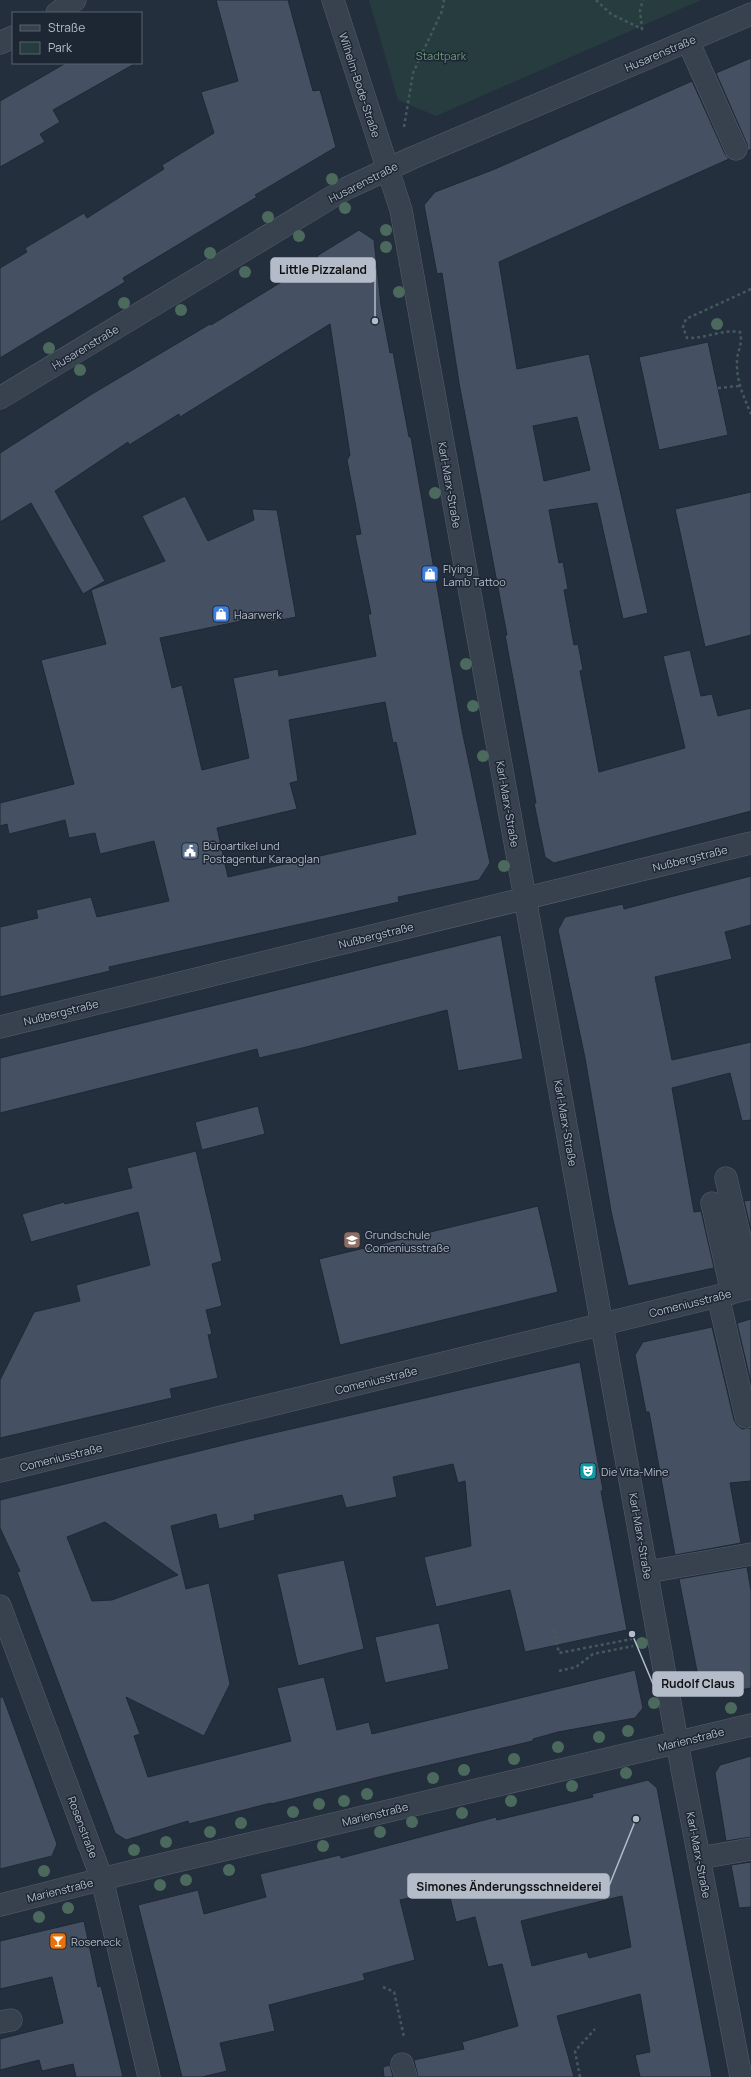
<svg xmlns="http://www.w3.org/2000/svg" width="751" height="2077" viewBox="0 0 751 2077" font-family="Manrope,sans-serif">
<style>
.green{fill:#263c3f}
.building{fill:#455162;stroke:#1f2835;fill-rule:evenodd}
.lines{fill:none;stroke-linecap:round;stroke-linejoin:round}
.minor-casing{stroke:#565f6c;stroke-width:23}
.path{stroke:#44595c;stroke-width:2.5;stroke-dasharray:3 3;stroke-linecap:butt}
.minor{stroke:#38414e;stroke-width:22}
.tree{fill:#4b6a5d}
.labels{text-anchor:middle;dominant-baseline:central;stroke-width:3;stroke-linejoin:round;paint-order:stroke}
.street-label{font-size:11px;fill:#b4bcc9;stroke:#1d2633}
.park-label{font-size:11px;fill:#6b9a76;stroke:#1d2633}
.poi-label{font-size:11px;fill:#b4bcc9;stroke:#1d2633;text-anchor:start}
.leader{fill:none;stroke:#b4bcc9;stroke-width:1.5}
.callout-dot{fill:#b4bcc9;stroke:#1d2633;stroke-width:1.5}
.callout{fill:#b4bcc9;stroke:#b4bcc9;stroke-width:1.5}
.callout-label{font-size:12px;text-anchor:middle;font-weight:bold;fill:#111}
</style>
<rect width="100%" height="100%" fill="#242f3e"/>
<path class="green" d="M369,0H701L436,116L398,100Z"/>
<path class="building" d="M216,0H288L313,91L320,90L336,147L255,195L257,197L123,278L125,282L0,358V268L27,252L25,248L84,213L87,218L164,169L162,165L214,133L201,92L238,81Z
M751,58V149L748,151L747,144L716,73Z
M66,63H136L53,110L60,122L40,134L45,142L0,167V101Z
M692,81L725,154L729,159L499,262L517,369L589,354L648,613L623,619L597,503L549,510L559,563L563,562L568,589L564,590L574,645L578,644L583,670L580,671L599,772L685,748L663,656L690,650L701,696L712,694L718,716L751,708V811L554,863L545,857L534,803H536L505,635H507L459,383L442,273L437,274L424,205L435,192L495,169ZM577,417L590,470L544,481L533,426Z
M359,230L374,240L381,305L390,353L393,352L409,437H411L462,730L490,863L479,880L398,897L399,902L109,967L110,971L0,997V927L38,918L36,910L91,897L97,917L169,901L154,841L100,854L95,833L69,838L65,820L9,834L7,824L0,826V803L74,784L41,660L106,644L91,590L165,561L142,516L185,496L208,541L254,520L252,509L277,510L296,617L271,622L270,615L160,638L172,688L182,685L202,770L249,758L233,678L278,669L279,676L376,656L368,614H371L355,535L361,534L347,460L350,455L330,324L180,417L179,414L129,445L128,442L55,491L105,581L83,594L31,503L0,522V453L92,394L210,324L211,325L319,259L317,256ZM385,702L393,743L396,742L416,834L228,877L217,828L297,809L290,783L298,781L289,720Z
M708,342L728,435L659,450L639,357Z
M751,492V635L705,647L675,509Z
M751,876V925L725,932L732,959L655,977L672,1060L751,1042V1120L742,1121L730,1073L672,1088L694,1212L701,1211L714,1268L628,1286L611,1211L585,1058L558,930L565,917L623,904L624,909Z
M501,935L523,1059L458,1071L447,1010L302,1048L259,1058L257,1049L0,1113V1058Z
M258,1106L265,1134L202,1150L195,1122Z
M196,1151L222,1261L212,1264L222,1306L206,1310L212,1334L208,1335L218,1378L170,1389L172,1398L0,1438V1380L34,1312L80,1301L76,1285L150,1265L138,1212L31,1242L22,1214L64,1202L65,1204L132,1188L127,1168Z
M751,1200V1230L744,1201Z
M538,1206L558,1292L340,1345L319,1259Z
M751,1319V1383L737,1323Z
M712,1327L734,1420L737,1425L742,1429L751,1428V1481L730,1483L741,1543L675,1555L649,1412H646L635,1355L643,1342Z
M580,1362L603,1490L601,1491L627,1630L525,1652L510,1590L436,1607L424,1557L471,1546L465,1481L458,1483L453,1464L393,1477L397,1497L346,1508L342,1495L254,1515L255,1520L219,1529L216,1514L171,1526L186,1589L209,1583L230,1684L204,1736L126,1697L140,1734L134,1736L148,1777L291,1741L277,1688L324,1677L337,1730L369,1722L372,1734L635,1670L643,1708L635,1718L558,1732L533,1739V1741L383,1776L271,1804V1803L189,1824L188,1821L126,1840L115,1833L17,1572L20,1571L0,1528V1500L248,1439ZM105,1522L178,1575L112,1600L92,1601L67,1537Z
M344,1560L364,1649L298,1666L277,1574Z
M747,1567L751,1591V1688L702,1697L679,1579Z
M439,1623L449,1669L385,1683L375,1637Z
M0,1697H3L57,1844L52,1856L0,1869Z
M751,1756V1837L726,1841L715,1773L720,1765Z
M648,1780L657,1788L712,2077H640L635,2055L650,2052L640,1994L557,2016L574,2077H418L414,2060L464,2049L462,2042L518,2026L502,1964L488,1967L475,1917L456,1922L448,1889L400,1900L415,1960L363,1974L365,1980L269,2005L275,2031L220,2043L227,2071L202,2077H182L138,1905L198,1890L204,1914L266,1897L260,1874L340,1855L341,1858L496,1817L497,1820L593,1797L592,1794ZM622,1896L631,1947L589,1958L587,1952L532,1966L521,1921Z
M751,1862V1907L739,1908L731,1865Z
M84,1921L98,1987L101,1986L123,2077H76L73,2064L42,2071L39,2060L0,2070V2039L63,2023L52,1977L0,1989V1941Z
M390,2065L393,2077H384L383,2067Z"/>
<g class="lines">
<defs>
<path id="minor" d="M333,0L401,210L682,1769L741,2077
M57,13L75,0
M688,41L736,149
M0,43L13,37
M0,398L347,188L412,158L751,14
M0,1027L751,843
M726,1178L751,1285
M712,1203L732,1293
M718,1296L746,1417
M0,1471L751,1288
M647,1572L751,1554
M0,1606L102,1879L149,2077
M699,1858L751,1849
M0,1905L122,1874L751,1725
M0,2022L11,2020
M402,2064L406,2077"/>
</defs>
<use href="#minor" class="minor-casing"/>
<path class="path" d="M596,0L611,14L642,29L640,10L643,0
M404,127L413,73L442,11L444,0
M751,289L686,319L683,327L687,338C705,339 722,329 740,332C743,345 738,348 737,360C736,380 743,395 751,414
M718,388L739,386
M554,1630L559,1653L632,1639
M559,1671L576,1667L593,1654L633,1646
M383,1987L394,1992L404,2037
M580,2077L575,2051L595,2029"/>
<use href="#minor" class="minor"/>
</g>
<g class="tree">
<circle cx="332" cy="179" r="6"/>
<circle cx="345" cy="208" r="6"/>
<circle cx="268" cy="217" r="6"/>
<circle cx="386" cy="230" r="6"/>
<circle cx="299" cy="236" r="6"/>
<circle cx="386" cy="247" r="6"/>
<circle cx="210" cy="253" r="6"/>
<circle cx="245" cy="272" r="6"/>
<circle cx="399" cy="292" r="6"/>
<circle cx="124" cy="303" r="6"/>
<circle cx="181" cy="310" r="6"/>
<circle cx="717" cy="324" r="6"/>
<circle cx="49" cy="348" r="6"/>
<circle cx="80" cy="370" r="6"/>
<circle cx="435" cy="493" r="6"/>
<circle cx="466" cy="664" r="6"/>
<circle cx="473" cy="706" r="6"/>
<circle cx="483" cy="756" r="6"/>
<circle cx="504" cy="866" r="6"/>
<circle cx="642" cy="1643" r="6"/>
<circle cx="654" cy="1703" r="6"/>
<circle cx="731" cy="1708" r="6"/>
<circle cx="628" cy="1731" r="6"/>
<circle cx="599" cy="1737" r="6"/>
<circle cx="558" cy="1747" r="6"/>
<circle cx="514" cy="1759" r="6"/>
<circle cx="464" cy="1770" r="6"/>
<circle cx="626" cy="1773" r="6"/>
<circle cx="433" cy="1778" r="6"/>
<circle cx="572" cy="1786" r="6"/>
<circle cx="367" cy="1794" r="6"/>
<circle cx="344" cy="1801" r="6"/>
<circle cx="511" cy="1801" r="6"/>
<circle cx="319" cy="1804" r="6"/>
<circle cx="293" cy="1812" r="6"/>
<circle cx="462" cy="1813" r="6"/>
<circle cx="412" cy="1822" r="6"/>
<circle cx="241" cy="1823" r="6"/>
<circle cx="210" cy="1832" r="6"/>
<circle cx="380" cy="1832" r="6"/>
<circle cx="166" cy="1842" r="6"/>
<circle cx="323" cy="1846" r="6"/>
<circle cx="134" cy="1850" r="6"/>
<circle cx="229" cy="1870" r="6"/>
<circle cx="44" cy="1871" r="6"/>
<circle cx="186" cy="1880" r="6"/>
<circle cx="160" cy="1885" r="6"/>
<circle cx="68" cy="1908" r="6"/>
<circle cx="39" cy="1917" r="6"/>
</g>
<defs>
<symbol id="shop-square" viewBox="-11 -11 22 22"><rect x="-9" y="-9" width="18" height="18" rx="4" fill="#3f7fe0" stroke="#1d2633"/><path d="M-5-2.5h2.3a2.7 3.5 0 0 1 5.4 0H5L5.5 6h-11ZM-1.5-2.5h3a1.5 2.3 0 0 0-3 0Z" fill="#fff"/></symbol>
<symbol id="civic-square" viewBox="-11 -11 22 22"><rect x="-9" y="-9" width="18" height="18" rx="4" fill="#5c6f8a" stroke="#1d2633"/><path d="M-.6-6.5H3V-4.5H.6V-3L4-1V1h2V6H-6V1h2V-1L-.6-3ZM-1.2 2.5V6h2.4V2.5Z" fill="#fff"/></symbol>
<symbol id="school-square" viewBox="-11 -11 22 22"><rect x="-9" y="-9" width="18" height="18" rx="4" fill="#8d6e63" stroke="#1d2633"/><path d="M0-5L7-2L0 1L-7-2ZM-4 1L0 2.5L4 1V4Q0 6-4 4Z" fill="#fff"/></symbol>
<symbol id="theatre-square" viewBox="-11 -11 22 22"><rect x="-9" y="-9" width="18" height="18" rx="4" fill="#0f9aa8" stroke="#1d2633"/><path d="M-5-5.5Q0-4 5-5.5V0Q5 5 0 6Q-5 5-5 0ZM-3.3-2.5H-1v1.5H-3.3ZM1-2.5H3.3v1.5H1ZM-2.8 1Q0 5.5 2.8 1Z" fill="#fff"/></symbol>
<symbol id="bar-square" viewBox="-11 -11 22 22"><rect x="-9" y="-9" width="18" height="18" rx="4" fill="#e8710a" stroke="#1d2633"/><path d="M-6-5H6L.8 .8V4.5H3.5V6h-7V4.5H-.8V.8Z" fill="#fff"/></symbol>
</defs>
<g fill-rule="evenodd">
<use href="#shop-square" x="420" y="564" width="20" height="20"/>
<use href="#shop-square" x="211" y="604" width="20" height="20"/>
<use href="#civic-square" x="180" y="841" width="20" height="20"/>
<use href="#school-square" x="342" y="1230" width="20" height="20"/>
<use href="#theatre-square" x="578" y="1461" width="20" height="20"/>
<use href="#bar-square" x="48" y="1931" width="20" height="20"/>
</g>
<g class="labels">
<g class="street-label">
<text transform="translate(660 53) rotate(-23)">Husarenstraße</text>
<text transform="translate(360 85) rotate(72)">Wilhelm-Bode-Straße</text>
<text transform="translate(363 182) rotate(-27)">Husarenstraße</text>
<text transform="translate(85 347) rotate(-31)">Husarenstraße</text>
<text transform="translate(450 485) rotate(80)">Karl-Marx-Straße</text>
<text transform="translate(508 804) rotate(80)">Karl-Marx-Straße</text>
<text transform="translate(690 858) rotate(-14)">Nußbergstraße</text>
<text transform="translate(376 935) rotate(-14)">Nußbergstraße</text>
<text transform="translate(61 1012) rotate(-14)">Nußbergstraße</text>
<text transform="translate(566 1123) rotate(80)">Karl-Marx-Straße</text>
<text transform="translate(690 1303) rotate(-14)">Comeniusstraße</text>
<text transform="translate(376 1380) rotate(-14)">Comeniusstraße</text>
<text transform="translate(61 1457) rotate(-14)">Comeniusstraße</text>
<text transform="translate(641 1536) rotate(80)">Karl-Marx-Straße</text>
<text transform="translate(691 1739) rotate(-14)">Marienstraße</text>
<text transform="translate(375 1814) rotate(-14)">Marienstraße</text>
<text transform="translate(83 1827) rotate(69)">Rosenstraße</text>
<text transform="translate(699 1855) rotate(79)">Karl-Marx-Straße</text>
<text transform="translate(60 1890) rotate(-14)">Marienstraße</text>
</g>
<g class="park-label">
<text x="441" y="55">Stadtpark</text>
</g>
<g class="poi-label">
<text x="443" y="568">Flying<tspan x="443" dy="13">Lamb Tattoo</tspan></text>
<text x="234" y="614">Haarwerk</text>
<text x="203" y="845">Büroartikel und<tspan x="203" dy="13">Postagentur Karaoglan</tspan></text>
<text x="365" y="1234">Grundschule<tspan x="365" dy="13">Comeniusstraße</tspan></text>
<text x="601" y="1471">Die Vita-Mine</text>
<text x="71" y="1941">Roseneck</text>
</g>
</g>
<path class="leader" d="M375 321L375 270M632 1634L653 1684M636 1819L609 1886"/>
<g class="callout-dot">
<circle cx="375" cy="321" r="4"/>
<circle cx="632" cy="1634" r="4"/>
<circle cx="636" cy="1819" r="4"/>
</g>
<g class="callout">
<rect x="271" y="258" width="104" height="24" rx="4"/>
<rect x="653" y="1672" width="90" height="24" rx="4"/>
<rect x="408" y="1874" width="201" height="24" rx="4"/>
</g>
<g class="callout-label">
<text x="323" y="274">Little Pizzaland</text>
<text x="698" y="1688">Rudolf Claus</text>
<text x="509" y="1891">Simones Änderungsschneiderei</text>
</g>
<rect x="12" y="12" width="130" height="52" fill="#1d2633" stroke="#59626f"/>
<rect x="20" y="25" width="20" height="6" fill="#38414e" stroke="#59626f"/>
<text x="48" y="32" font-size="12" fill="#b4bcc9">Straße</text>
<rect x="20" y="42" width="20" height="12" fill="#263c3f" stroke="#59626f"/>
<text x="48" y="52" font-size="12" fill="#b4bcc9">Park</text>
</svg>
